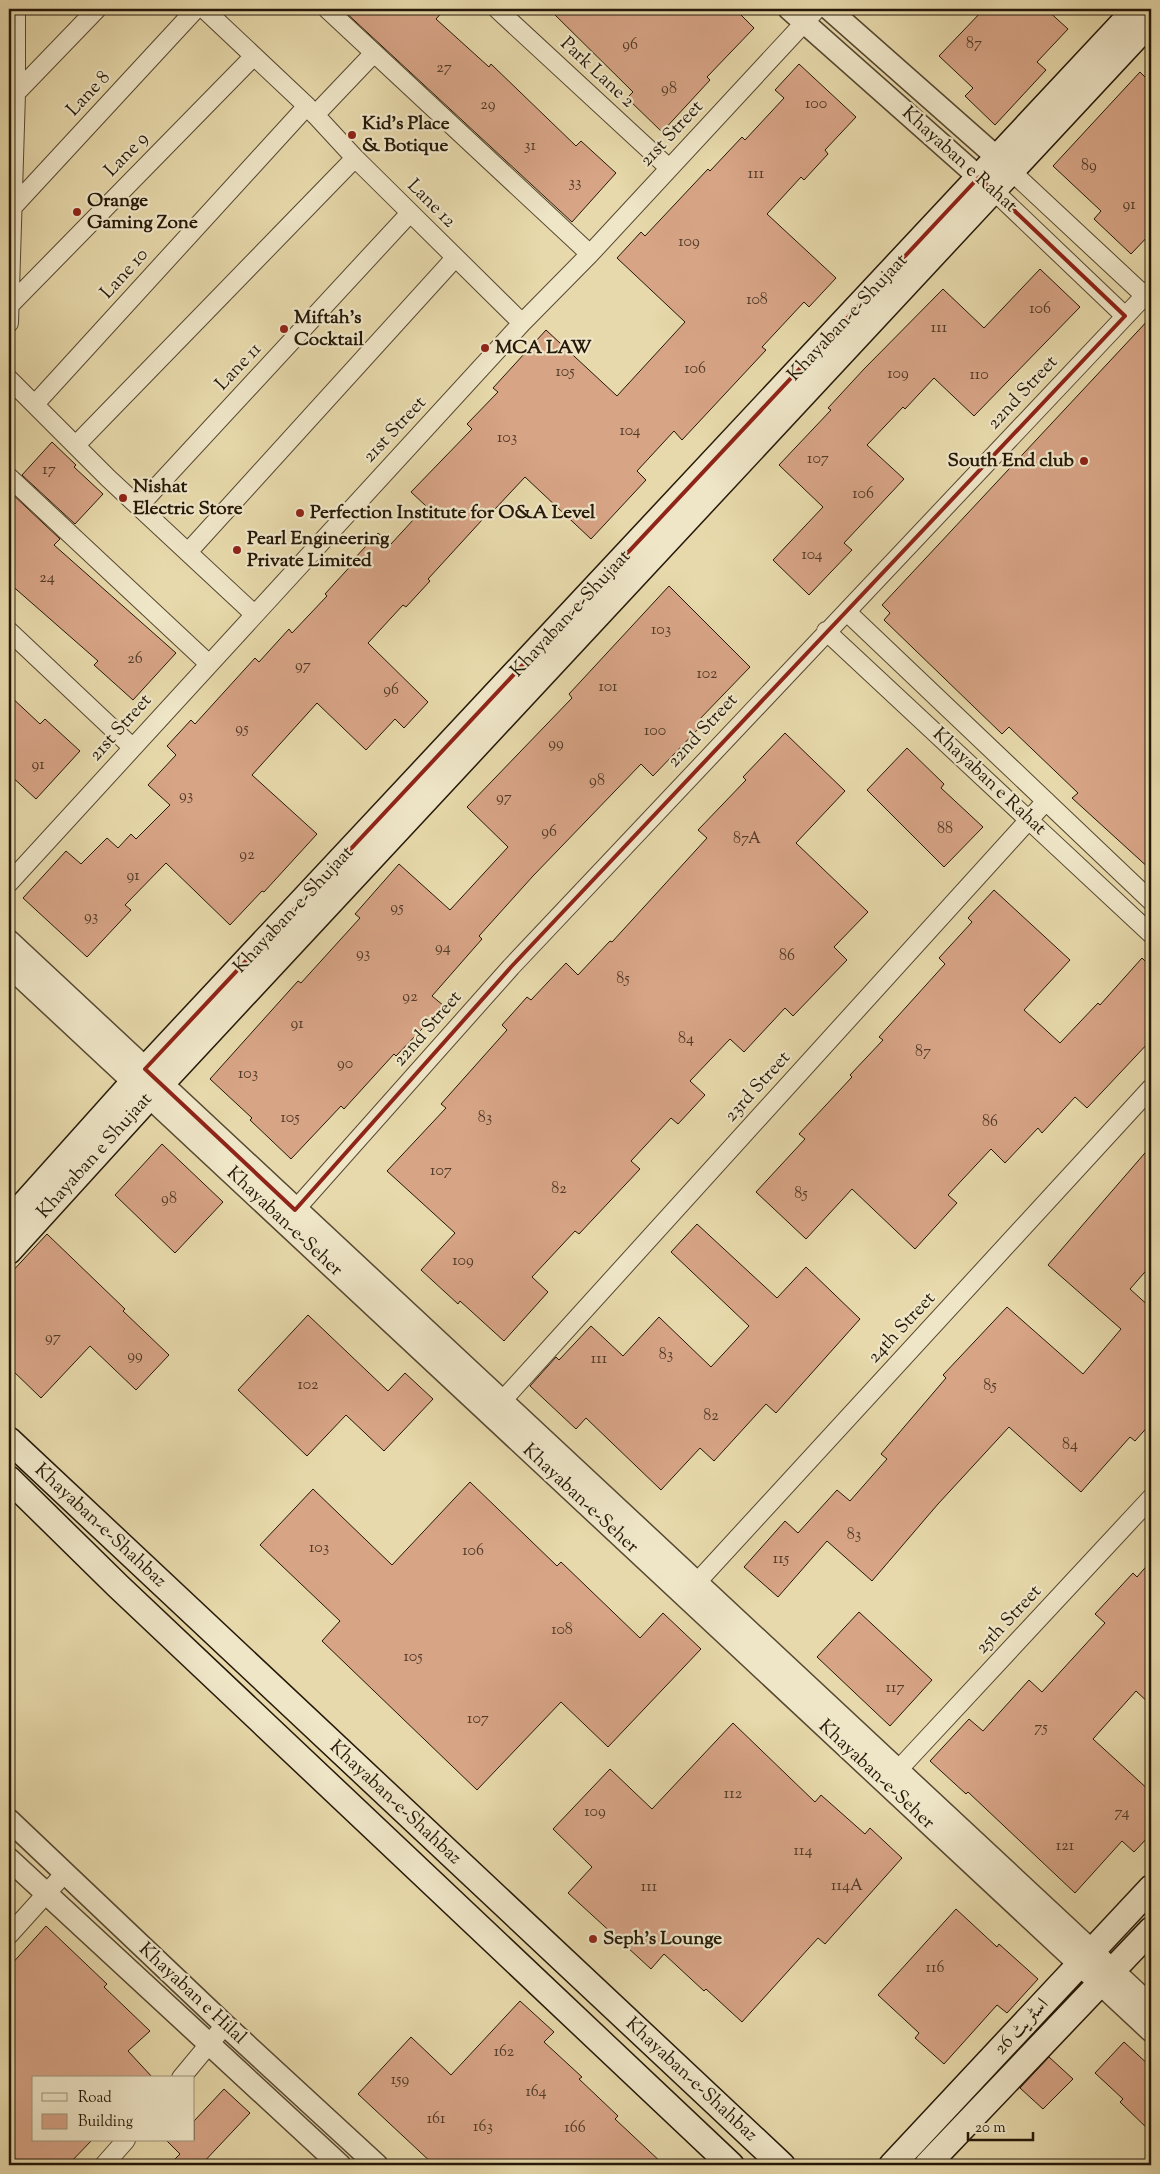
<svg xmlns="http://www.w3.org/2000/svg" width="1160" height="2174" viewBox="0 0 1160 2174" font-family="'Sorts Mill Goudy',Amiri,serif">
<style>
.building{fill:#d7a486;stroke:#251808}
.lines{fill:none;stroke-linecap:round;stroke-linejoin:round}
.minor-casing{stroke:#564831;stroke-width:20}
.tertiary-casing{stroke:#564831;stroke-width:24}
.secondary-casing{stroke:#251808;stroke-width:28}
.minor{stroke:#efe6c8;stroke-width:18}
.tertiary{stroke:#efe6c8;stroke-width:21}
.secondary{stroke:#efe6c8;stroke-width:25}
.marked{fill:none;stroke:#8f2418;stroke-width:4;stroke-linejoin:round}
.poi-dot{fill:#8f2418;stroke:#efe6c8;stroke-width:2}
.labels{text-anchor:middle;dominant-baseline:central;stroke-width:4.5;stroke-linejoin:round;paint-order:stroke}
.number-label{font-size:16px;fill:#523b28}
.street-label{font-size:19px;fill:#251808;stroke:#efe6c8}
.poi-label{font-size:19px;font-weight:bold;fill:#251808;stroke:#efe6c8;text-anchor:start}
</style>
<rect width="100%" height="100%" fill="#e7d9ab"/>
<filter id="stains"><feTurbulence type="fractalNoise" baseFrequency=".004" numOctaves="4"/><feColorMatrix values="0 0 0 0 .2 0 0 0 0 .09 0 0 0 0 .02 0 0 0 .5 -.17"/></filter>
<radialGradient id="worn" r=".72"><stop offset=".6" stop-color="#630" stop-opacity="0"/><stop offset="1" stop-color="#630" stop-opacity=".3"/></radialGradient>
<path class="building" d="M342,9H445L436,19L489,67L491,64L576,146L581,141L616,173L572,222Z
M549,9H735L754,28L707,77L710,80L662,132L627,98L633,92Z
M984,9H1046L1068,29L1037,62L1046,70L995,125L965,96L973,88L939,56Z
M799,64L856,117L825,150L828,154L804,180L801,177L767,214L836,278L809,307L804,302L762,347L766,350L682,440L674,431L637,471L646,480L591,539L525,477L495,509L493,508L428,579L430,581L406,607L403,605L368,643L428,702L404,728L395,719L366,750L317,703L252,775L317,834L264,892L262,891L230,925L166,863L125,905L131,910L87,957L23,898L66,851L81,864L107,838L118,848L131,834L136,839L170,805L148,785L176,755L167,746L191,720L195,724L255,658L259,662L289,629L292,633L327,596L325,594L356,560L354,559L378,533L391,544L426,506L411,492L472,429L467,424L498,392L493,388L546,330L617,396L685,322L617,258L641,232L645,236L708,169L710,171L742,137L745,140L784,98L775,90Z
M1140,72L1151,83V233L1131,254L1094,219L1101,211L1053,166Z
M1040,269L1080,307L974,416L934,378L905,409L903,407L867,445L904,479L844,543L852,550L809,595L773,560L823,507L779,465L831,410L828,408L864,369L943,289L984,328Z
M1151,317V870L1072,798L1078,793L1009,727L1002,734L884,620L890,613L882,605Z
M52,442L76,465L74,467L103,494L75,524L22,475Z
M9,491L60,539L54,545L176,653L133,700L94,665L98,661L9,583Z
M669,586L750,667L696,723L700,727L653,776L641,764L533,876L479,936L482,939L432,996L444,1006L396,1056L394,1054L344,1109L341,1106L291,1159L250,1120L252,1118L210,1079L298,981L301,983L360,918L355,914L399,864L450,910L508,847L467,807L572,698L569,694Z
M9,695L40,724L45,719L80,751L36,799L9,774Z
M785,733L845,791L796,843L868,912L834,947L847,960L793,1016L785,1008L744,1052L730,1039L690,1081L705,1095L678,1124L671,1118L631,1161L640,1169L579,1234L575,1231L532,1277L548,1292L504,1341L460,1301L458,1304L421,1270L455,1233L387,1171L446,1108L441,1104L507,1030L502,1025L527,997L531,1000L566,963L578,975L610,941L612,942L707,838L698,830L746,780L743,777Z
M907,748L944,784L941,788L983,827L944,867L867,790Z
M994,890L1070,960L1024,1010L1060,1043L1098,1003L1100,1005L1142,958L1151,967V1040L1087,1108L1075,1097L1042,1133L1038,1128L1005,1163L991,1149L948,1195L957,1203L915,1249L852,1189L806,1239L756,1192L805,1139L799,1134L852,1077L850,1075L883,1040L879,1037L945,964L939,958L972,922L968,918Z
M162,1144L223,1202L175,1253L115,1195Z
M1151,1146V1265L1130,1289L1151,1308V1423L1135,1441L1130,1437L1081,1492L1009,1427L938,1504L872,1581L827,1541L778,1597L744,1567L785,1521L798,1533L837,1490L850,1501L887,1459L881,1454L946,1378L943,1375L1007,1307L1083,1374L1121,1329L1048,1265Z
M697,1224L777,1298L806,1267L860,1319L776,1413L766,1404L714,1461L700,1448L661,1490L586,1418L576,1429L530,1386L556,1357L559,1360L591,1326L623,1356L659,1317L711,1367L749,1326L671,1252Z
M47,1234L125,1309L123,1311L169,1355L136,1390L90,1346L41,1398L9,1367V1275Z
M308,1315L388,1391L405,1373L433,1399L384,1451L346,1415L307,1456L238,1390Z
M470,1482L557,1566L561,1562L640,1638L663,1613L701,1649L608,1747L561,1702L477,1790L322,1641L340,1621L260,1545L313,1489L392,1565Z
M1151,1561V1705L1136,1691L1093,1739L1151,1792V1834L1134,1852L1122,1841L1075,1893L968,1792L966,1794L930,1761L969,1719L983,1731L1029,1680L1042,1692L1105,1623L1095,1614L1133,1573L1137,1577Z
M859,1612L932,1680L890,1726L817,1657Z
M733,1723L815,1802L821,1795L865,1834L870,1828L902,1858L825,1944L818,1938L742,2022L706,1989L704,1991L664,1954L651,1969L568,1893L592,1867L553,1829L610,1769L652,1809Z
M956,1909L997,1947L999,1944L1038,1979L1007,2013L997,2005L944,2064L915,2038L919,2033L878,1995Z
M46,1926L107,1984L104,1987L150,2031L128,2051L153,2078H34V2140H92L68,2165H9V1967Z
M520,2001L554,2032L544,2042L582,2077L579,2079L618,2116L615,2119L664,2165H434L358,2094L411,2037L451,2075Z
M1124,2042L1151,2067V2132L1120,2102L1123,2099L1095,2073Z
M1049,2057L1073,2079L1043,2109L1020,2088Z
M224,2089L250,2113L201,2165H169L180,2154L166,2140H194V2121Z"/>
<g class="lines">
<defs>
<path id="minor" d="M204,9L307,106L355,158L522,323
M327,9L590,254
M497,9L669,168
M16,93L97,9
M315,115L374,53
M1011,171L1145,296
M993,190L1125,316
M12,208L196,9
M10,305L254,56
M9,323L16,93V9
M9,379L108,478L254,614
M35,404L307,106
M76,445L355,158
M9,477L209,664
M139,506L410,213
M189,551L455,258
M847,612L1151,901
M9,631L132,747
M826,631L1151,934
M9,883L522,323L590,254L817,9
M295,1210L511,967L1151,289
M501,1402L1046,801
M688,1592L1151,1088
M898,1770L1151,1498
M9,1935L64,1874
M181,2078L225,2025
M104,2165L126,2140"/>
<path id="tertiary" d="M789,9L991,188
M829,9L1009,168
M9,941L1151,2006
M9,966L1151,2031
M9,1820L225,2025L377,2165
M9,1859L340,2165"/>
<path id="secondary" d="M9,1221L145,1069L1136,9
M9,1251L161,1084L1151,21
M9,1440L782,2165
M9,1479L118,1586L731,2165
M892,2165L1151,1888
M927,2165L1151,1930"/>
</defs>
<use href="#minor" class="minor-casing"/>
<use href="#tertiary" class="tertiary-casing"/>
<use href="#secondary" class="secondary-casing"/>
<use href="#minor" class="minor"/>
<use href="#tertiary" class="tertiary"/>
<use href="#secondary" class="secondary"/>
</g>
<path class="marked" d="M979,177L1125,316L511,967L295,1210L145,1069Z"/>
<g class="poi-dot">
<circle cx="352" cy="135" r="5"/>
<circle cx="77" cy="212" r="5"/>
<circle cx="284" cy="329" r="5"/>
<circle cx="485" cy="348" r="5"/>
<circle cx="1084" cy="461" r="5"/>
<circle cx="123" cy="498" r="5"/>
<circle cx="300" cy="513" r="5"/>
<circle cx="237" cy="550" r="5"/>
<circle cx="593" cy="1939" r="5"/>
</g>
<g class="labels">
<g class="number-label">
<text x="974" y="44">87</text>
<text x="630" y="45">96</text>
<text x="444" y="68">27</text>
<text x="669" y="89">98</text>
<text x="816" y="104">100</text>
<text x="488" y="105">29</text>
<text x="530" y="146">31</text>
<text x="1089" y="166">89</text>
<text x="756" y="174">111</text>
<text x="575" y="183">33</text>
<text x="1129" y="205">91</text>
<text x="689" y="242">109</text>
<text x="757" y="300">108</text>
<text x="1040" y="309">106</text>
<text x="939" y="328">111</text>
<text x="695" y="369">106</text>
<text x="565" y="372">105</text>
<text x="898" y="374">109</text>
<text x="979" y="375">110</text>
<text x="630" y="431">104</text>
<text x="507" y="438">103</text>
<text x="818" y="459">107</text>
<text x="49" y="470">17</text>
<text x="863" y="494">106</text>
<text x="812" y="555">104</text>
<text x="47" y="578">24</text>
<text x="661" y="630">103</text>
<text x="135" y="659">26</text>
<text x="303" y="666">97</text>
<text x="707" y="674">102</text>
<text x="608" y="687">101</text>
<text x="391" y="690">96</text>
<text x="242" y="729">95</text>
<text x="655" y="731">100</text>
<text x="556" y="744">99</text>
<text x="38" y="765">91</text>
<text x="597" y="781">98</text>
<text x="186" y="796">93</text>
<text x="504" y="798">97</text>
<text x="945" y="829">88</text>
<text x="549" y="832">96</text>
<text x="747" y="839">87A</text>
<text x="247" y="855">92</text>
<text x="133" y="876">91</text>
<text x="397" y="908">95</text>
<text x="91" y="917">93</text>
<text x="443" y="948">94</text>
<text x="363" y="954">93</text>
<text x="787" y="956">86</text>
<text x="623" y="979">85</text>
<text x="410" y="997">92</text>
<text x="297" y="1024">91</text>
<text x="686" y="1039">84</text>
<text x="923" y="1052">87</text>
<text x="345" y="1064">90</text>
<text x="248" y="1074">103</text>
<text x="290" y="1118">105</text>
<text x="485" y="1118">83</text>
<text x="990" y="1122">86</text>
<text x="441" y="1171">107</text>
<text x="559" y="1189">82</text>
<text x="801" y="1194">85</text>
<text x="169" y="1199">98</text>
<text x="463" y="1261">109</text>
<text x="53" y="1338">97</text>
<text x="666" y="1355">83</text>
<text x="135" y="1356">99</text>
<text x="599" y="1359">111</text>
<text x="308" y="1385">102</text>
<text x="990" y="1386">85</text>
<text x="711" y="1416">82</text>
<text x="1070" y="1445">84</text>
<text x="854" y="1535">83</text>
<text x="319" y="1548">103</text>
<text x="473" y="1551">106</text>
<text x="781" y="1559">115</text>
<text x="562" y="1630">108</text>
<text x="413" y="1657">105</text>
<text x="895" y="1688">117</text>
<text x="478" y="1719">107</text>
<text x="1041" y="1728">75</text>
<text x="733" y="1794">112</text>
<text x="595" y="1812">109</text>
<text x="1122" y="1813">74</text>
<text x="1065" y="1846">121</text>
<text x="803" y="1851">114</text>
<text x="847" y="1886">114A</text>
<text x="649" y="1887">111</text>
<text x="935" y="1968">116</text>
<text x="504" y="2052">162</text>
<text x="400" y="2080">159</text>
<text x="536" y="2092">164</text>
<text x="436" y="2119">161</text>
<text x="483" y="2127">163</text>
<text x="575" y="2128">166</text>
</g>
<g class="street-label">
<text transform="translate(597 73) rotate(43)">Park Lane 2</text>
<text transform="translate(89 94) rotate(-47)">Lane 8</text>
<text transform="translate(672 134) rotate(-47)">21st Street</text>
<text transform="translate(127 155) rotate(-46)">Lane 9</text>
<text transform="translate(959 160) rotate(42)">Khayaban e Rahat</text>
<text transform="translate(431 204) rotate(45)">Lane 12</text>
<text transform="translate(125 274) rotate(-48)">Lane 10</text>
<text transform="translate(848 318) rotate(-47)">Khayaban-e-Shujaat</text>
<text transform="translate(239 367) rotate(-47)">Lane 11</text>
<text transform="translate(1023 393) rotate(-47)">22nd Street</text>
<text transform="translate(395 430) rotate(-47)">21st Street</text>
<text transform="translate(571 614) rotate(-47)">Khayaban-e-Shujaat</text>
<text transform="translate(121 728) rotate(-48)">21st Street</text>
<text transform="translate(703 731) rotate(-47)">22nd Street</text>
<text transform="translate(989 782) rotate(43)">Khayaban e Rahat</text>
<text transform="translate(294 910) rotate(-47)">Khayaban-e-Shujaat</text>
<text transform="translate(428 1029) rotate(-49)">22nd Street</text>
<text transform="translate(758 1087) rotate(-48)">23rd Street</text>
<text transform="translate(95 1156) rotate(-48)">Khayaban e Shujaat</text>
<text transform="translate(284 1222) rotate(43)">Khayaban-e-Seher</text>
<text transform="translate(902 1328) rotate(-47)">24th Street</text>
<text transform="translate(580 1499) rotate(43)">Khayaban-e-Seher</text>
<text transform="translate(100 1526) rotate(43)">Khayaban-e-Shahbaz</text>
<text transform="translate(1009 1620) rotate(-47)">25th Street</text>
<text transform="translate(876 1775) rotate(43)">Khayaban-e-Seher</text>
<text transform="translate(395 1803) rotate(43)">Khayaban-e-Shahbaz</text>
<text transform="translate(192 1994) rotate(43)">Khayaban e Hilal</text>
<text transform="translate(1022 2027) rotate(-47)">اسٹریٹ 26</text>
<text transform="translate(691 2080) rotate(43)">Khayaban-e-Shahbaz</text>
</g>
<g class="poi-label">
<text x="362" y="124">Kid's Place<tspan x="362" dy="22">&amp; Botique</tspan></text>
<text x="87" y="201">Orange<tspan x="87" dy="22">Gaming Zone</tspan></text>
<text x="294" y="318">Miftah's<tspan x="294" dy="22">Cocktail</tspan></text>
<text x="495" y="348">MCA LAW</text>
<text x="1074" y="461" text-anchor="end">South End club</text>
<text x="133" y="487">Nishat<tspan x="133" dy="22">Electric Store</tspan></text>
<text x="310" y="513">Perfection Institute for O&amp;A Level</text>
<text x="247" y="539">Pearl Engineering<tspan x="247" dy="22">Private Limited</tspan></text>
<text x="603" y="1939">Seph's Lounge</text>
</g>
</g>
<rect width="1160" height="2174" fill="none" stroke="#e7d9ab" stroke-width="30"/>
<rect x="10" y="10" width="1140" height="2154" fill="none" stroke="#251808" stroke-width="2.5"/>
<rect x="15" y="15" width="1130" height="2144" fill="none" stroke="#251808"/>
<rect x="32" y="2076" width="162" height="65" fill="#efe6c8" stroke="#9e947b"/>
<rect x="42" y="2093" width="25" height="8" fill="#efe6c8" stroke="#9e947b"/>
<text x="78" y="2102" font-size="15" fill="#251808">Road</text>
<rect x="42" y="2114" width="25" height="15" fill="#d7a486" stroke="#9e947b"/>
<text x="78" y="2126" font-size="15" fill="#251808">Building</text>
<path d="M968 2132v8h65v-8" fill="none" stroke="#251808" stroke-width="2.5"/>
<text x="975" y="2132" font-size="15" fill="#251808" stroke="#efe6c8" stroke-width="4" paint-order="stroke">20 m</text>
<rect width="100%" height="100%" filter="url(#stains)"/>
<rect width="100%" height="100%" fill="url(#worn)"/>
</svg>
